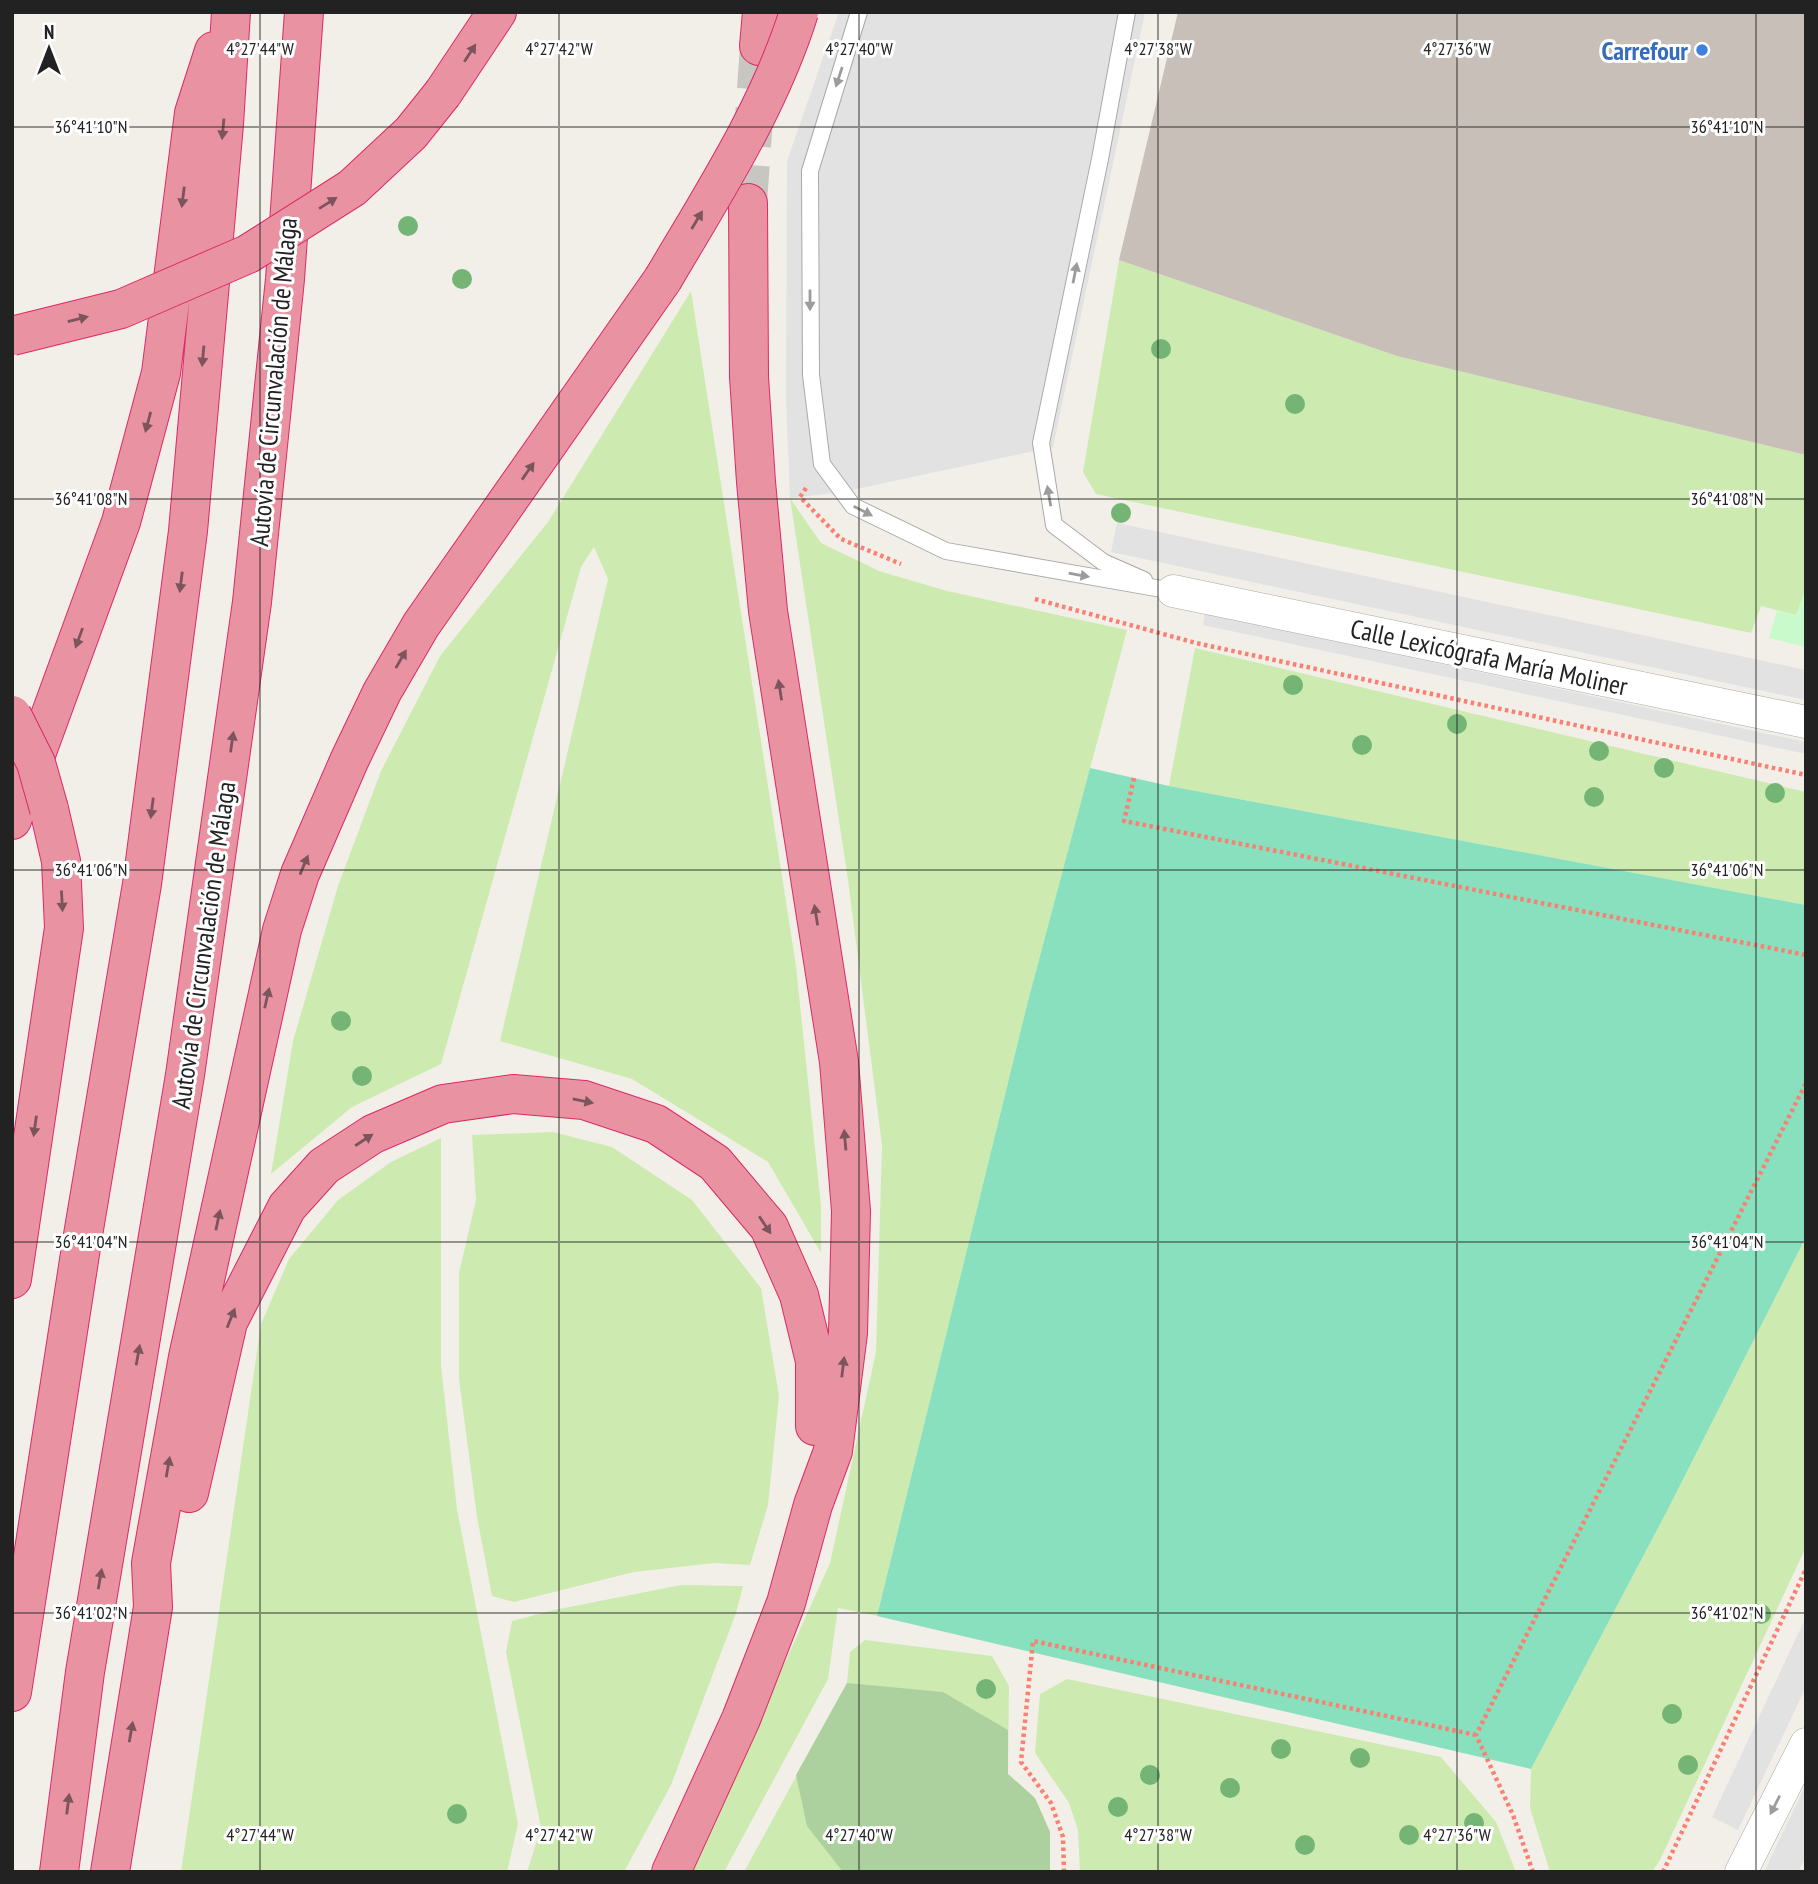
<svg xmlns="http://www.w3.org/2000/svg" width="1818" height="1884" viewBox="0 0 1818 1884" font-family="'PT Sans Narrow',sans-serif">
<style>
.grass{fill:#cdebb0}
.forest{fill:#add19e}
.park{fill:#c8facc}
.pitch{fill:#88e0be}
.parking{fill:#e2e2e2}
.building{fill:#c7bfb8}
.lines{fill:none;stroke-linecap:round;stroke-linejoin:round}
.highway-tunnel{stroke:#c8c6c1;stroke-width:38;stroke-dasharray:38 19;stroke-linecap:butt}
.lane-casing{stroke:#a9a9a9;stroke-width:18}
.street-casing{stroke:#a9a9a9;stroke-width:33}
.highway-casing{stroke:#dc2a67;stroke-width:40}
.path{stroke:#fa8072;stroke-width:4.5;stroke-dasharray:3.5 3.5;stroke-linecap:butt}
.lane{stroke:#fff;stroke-width:16}
.street{stroke:#fff;stroke-width:32}
.highway{stroke:#e892a2;stroke-width:38}
.highway-bridge-casing{stroke:#dc2a67;stroke-width:40;stroke-linecap:butt}
.highway-bridge{stroke:#e892a2;stroke-width:38}
.tree{fill:#74b475}
.oneway{fill:#7b545c}
.oneway2{fill:#9c9c9c}
.ticks{fill:none;stroke:#222;stroke-width:2;stroke-opacity:0.45}
.shop-dot{fill:#3f7fe0;stroke:#fff;stroke-width:2.5}
.labels{text-anchor:middle;dominant-baseline:central;stroke-width:6;stroke-linejoin:round;paint-order:stroke}
.shop-label{font-size:26px;font-weight:bold;fill:#366cbe;stroke:#fff;text-anchor:end}
.street-label{font-size:26px;fill:#222;stroke:#fff}
.ticks-label{font-size:18px;text-anchor:middle;fill:#222;stroke:#fff;stroke-width:6;stroke-linejoin:round;paint-order:stroke}
</style>
<rect width="100%" height="100%" fill="#f2efe9"/>
<path class="grass" d="M1119,260L1397,356L1806,455V588L1796,615L1761,606L1751,633L1096,494L1083,472Z
M691,291L796,966L821,1206V1253L768,1162L632,1079L500,1041L608,579L594,547L581,567L441,1064L352,1107L271,1174L293,1041L338,886L381,771L440,656L548,522Z
M790,498L821,543L879,571L947,591L1127,630L1028,1001L877,1616L838,1608L828,1679L724,1872H690L830,1563L876,1352L882,1145L848,880Z
M1195,648L1806,792V905L1169,786Z
M553,1132L612,1147L692,1200L761,1288L779,1396L768,1505L750,1565L714,1563L634,1572L514,1602L492,1596L477,1517L459,1379V1273L476,1200L472,1135Z
M441,1138V1366L457,1509L518,1824L507,1872H181L261,1324L289,1259L338,1200L391,1162Z
M1806,1237V1547L1660,1860L1652,1872H1550L1530,1808L1531,1769L1667,1511Z
M681,1585L743,1586L736,1613L671,1785L624,1872H527L541,1828L506,1652L512,1621L554,1610Z
M865,1640L992,1656L1009,1686L1008,1774L1035,1798L1050,1832V1872H744L847,1683L850,1652Z
M1067,1679L1441,1757L1496,1822L1516,1872H1080L1078,1830L1069,1803L1035,1753L1040,1694Z"/>
<path class="forest" d="M847,1683L943,1692L1008,1730V1774L1035,1798L1050,1832V1872H843L807,1826L796,1775Z"/>
<path class="park" d="M1806,588V647L1769,638L1777,610L1796,615Z"/>
<path class="pitch" d="M1090,768L1169,786L1806,905V1237L1667,1511L1531,1769L877,1616L1028,1001Z"/>
<path class="parking" d="M839,12H1145L1053,447L842,492L790,498L786,399L787,161Z
M1117,523L1806,670V700L1111,552Z
M1205,613L1806,742V754L1203,625Z
M1806,1617V1687L1738,1830L1712,1817Z
M1806,1784V1856L1798,1872H1764Z"/>
<path class="building" d="M1178,12H1806V455L1397,356L1119,260Z"/>
<g class="lines">
<path class="highway-tunnel" d="M748,203L759,46"/>
<defs>
<path id="lane" d="M859,12L810,171L811,375L822,464L853,506L946,551L1173,591
M1127,12L1100,159L1041,443L1054,525L1103,562L1144,580"/>
<path id="street" d="M1173,591L1806,722
M1741,1872L1806,1744"/>
<path id="highway" d="M759,46L762,12
M443,93L497,12
M12,820L121,522L161,373L194,113L214,51
M12,1279L64,928L61,861L49,809
M189,1493L228,1322L287,1207L324,1166L373,1134L443,1104L513,1094L584,1100L656,1124L715,1163L769,1227L799,1295L815,1361V1426
M12,1692L82,1241L142,884L188,531L224,124L231,12
M59,1872L85,1672L185,1075L252,602L285,279L304,12
M110,1872L153,1607L151,1563L188,1357L282,930L300,874L349,761L382,692L421,625L663,279
M671,1872L741,1719L786,1603L813,1505L833,1451L848,1333L851,1211L839,1062L768,611L756,482L749,377L748,203"/>
</defs>
<use href="#lane" class="lane-casing"/>
<use href="#street" class="street-casing"/>
<use href="#highway" class="highway-casing"/>
<path class="path" d="M806,488L800,497L841,539L901,564
M1035,599L1196,643L1806,775
M1134,778L1124,821L1806,955
M1064,1872L1063,1837L1051,1803L1021,1762L1033,1641L1476,1735
M1533,1872L1513,1815L1476,1735L1806,1083
M1663,1872L1806,1569"/>
<use href="#lane" class="lane"/>
<use href="#street" class="street"/>
<use href="#highway" class="highway"/>
<defs>
<path id="highway-bridge" d="M663,279C713,194 769,108 799,12
M12,336L121,309L248,254L352,188L411,133L443,93
M12,715L36,763L49,809"/>
</defs>
<use href="#highway-bridge" class="highway-bridge-casing"/>
<use href="#highway-bridge" class="highway-bridge"/>
</g>
<g class="tree">
<circle cx="408" cy="226" r="10"/>
<circle cx="462" cy="279" r="10"/>
<circle cx="1161" cy="349" r="10"/>
<circle cx="1295" cy="404" r="10"/>
<circle cx="1121" cy="513" r="10"/>
<circle cx="1293" cy="685" r="10"/>
<circle cx="1457" cy="724" r="10"/>
<circle cx="1362" cy="745" r="10"/>
<circle cx="1599" cy="751" r="10"/>
<circle cx="1664" cy="768" r="10"/>
<circle cx="1775" cy="793" r="10"/>
<circle cx="1594" cy="797" r="10"/>
<circle cx="341" cy="1021" r="10"/>
<circle cx="362" cy="1076" r="10"/>
<circle cx="1761" cy="1614" r="10"/>
<circle cx="986" cy="1689" r="10"/>
<circle cx="1672" cy="1714" r="10"/>
<circle cx="1281" cy="1749" r="10"/>
<circle cx="1360" cy="1758" r="10"/>
<circle cx="1688" cy="1765" r="10"/>
<circle cx="1150" cy="1775" r="10"/>
<circle cx="1230" cy="1788" r="10"/>
<circle cx="1118" cy="1807" r="10"/>
<circle cx="457" cy="1814" r="10"/>
<circle cx="1474" cy="1823" r="10"/>
<circle cx="1409" cy="1835" r="10"/>
<circle cx="1305" cy="1845" r="10"/>
</g>
<defs><path id="oneway-solid" d="M-6-.8H1V-3.2L6.5 0L1 3.2V.8H-6Z" transform="scale(1.75)"/></defs>
<g class="oneway">
<use href="#oneway-solid" transform="translate(470 53) rotate(-57)"/>
<use href="#oneway-solid" transform="translate(223 129) rotate(95)"/>
<use href="#oneway-solid" transform="translate(183 197) rotate(97)"/>
<use href="#oneway-solid" transform="translate(328 203) rotate(-32)"/>
<use href="#oneway-solid" transform="translate(697 220) rotate(-59)"/>
<use href="#oneway-solid" transform="translate(78 319) rotate(-14)"/>
<use href="#oneway-solid" transform="translate(203 356) rotate(95)"/>
<use href="#oneway-solid" transform="translate(148 422) rotate(105)"/>
<use href="#oneway-solid" transform="translate(528 471) rotate(-55)"/>
<use href="#oneway-solid" transform="translate(181 582) rotate(97)"/>
<use href="#oneway-solid" transform="translate(79 638) rotate(110)"/>
<use href="#oneway-solid" transform="translate(401 659) rotate(-60)"/>
<use href="#oneway-solid" transform="translate(780 690) rotate(-99)"/>
<use href="#oneway-solid" transform="translate(232 742) rotate(-82)"/>
<use href="#oneway-solid" transform="translate(152 808) rotate(97)"/>
<use href="#oneway-solid" transform="translate(304 865) rotate(-67)"/>
<use href="#oneway-solid" transform="translate(62 901) rotate(87)"/>
<use href="#oneway-solid" transform="translate(816 915) rotate(-99)"/>
<use href="#oneway-solid" transform="translate(267 998) rotate(-77)"/>
<use href="#oneway-solid" transform="translate(583 1101) rotate(11)"/>
<use href="#oneway-solid" transform="translate(35 1126) rotate(98)"/>
<use href="#oneway-solid" transform="translate(364 1140) rotate(-33)"/>
<use href="#oneway-solid" transform="translate(845 1140) rotate(-95)"/>
<use href="#oneway-solid" transform="translate(218 1220) rotate(-78)"/>
<use href="#oneway-solid" transform="translate(765 1225) rotate(56)"/>
<use href="#oneway-solid" transform="translate(231 1318) rotate(-68)"/>
<use href="#oneway-solid" transform="translate(138 1355) rotate(-80)"/>
<use href="#oneway-solid" transform="translate(843 1367) rotate(-83)"/>
<use href="#oneway-solid" transform="translate(168 1467) rotate(-80)"/>
<use href="#oneway-solid" transform="translate(100 1579) rotate(-80)"/>
<use href="#oneway-solid" transform="translate(131 1732) rotate(-80)"/>
<use href="#oneway-solid" transform="translate(68 1804) rotate(-83)"/>
</g>
<g class="oneway2">
<use href="#oneway-solid" transform="translate(839 77) rotate(108)"/>
<use href="#oneway-solid" transform="translate(1075 273) rotate(-79)"/>
<use href="#oneway-solid" transform="translate(810 300) rotate(90)"/>
<use href="#oneway-solid" transform="translate(1049 496) rotate(-100)"/>
<use href="#oneway-solid" transform="translate(863 511) rotate(27)"/>
<use href="#oneway-solid" transform="translate(1079 575) rotate(10)"/>
<use href="#oneway-solid" transform="translate(1775 1805) rotate(117)"/>
</g>
<path class="ticks" d="M260,12V1872M559,12V1872M859,12V1872M1158,12V1872M1457,12V1872M1756,12V1872M12,127H1806M12,499H1806M12,870H1806M12,1242H1806M12,1613H1806"/>
<circle class="shop-dot" cx="1702" cy="50" r="7"/>
<g class="labels">
<g class="shop-label">
<text x="1688" y="50">Carrefour</text>
</g>
<g class="street-label">
<text transform="translate(273 382) rotate(-85)">Autovía de Circunvalación de Málaga</text>
<text transform="translate(1489 657) rotate(12)">Calle Lexicógrafa María Moliner</text>
<text transform="translate(203 945) rotate(-82)">Autovía de Circunvalación de Málaga</text>
</g>
</g>
<g class="ticks-label">
<text x="260" y="55">4°27'44"W</text>
<text x="559" y="55">4°27'42"W</text>
<text x="859" y="55">4°27'40"W</text>
<text x="1158" y="55">4°27'38"W</text>
<text x="1457" y="55">4°27'36"W</text>
<text x="91" y="133">36°41'10"N</text>
<text x="1727" y="133">36°41'10"N</text>
<text x="91" y="505">36°41'08"N</text>
<text x="1727" y="505">36°41'08"N</text>
<text x="91" y="876">36°41'06"N</text>
<text x="1727" y="876">36°41'06"N</text>
<text x="91" y="1248">36°41'04"N</text>
<text x="1727" y="1248">36°41'04"N</text>
<text x="91" y="1619">36°41'02"N</text>
<text x="1727" y="1619">36°41'02"N</text>
<text x="260" y="1841">4°27'44"W</text>
<text x="559" y="1841">4°27'42"W</text>
<text x="859" y="1841">4°27'40"W</text>
<text x="1158" y="1841">4°27'38"W</text>
<text x="1457" y="1841">4°27'36"W</text>
</g>
<rect width="1818" height="1884" fill="none" stroke="#222222" stroke-width="28"/>
<g transform="translate(49 49)" stroke="#ffffff" stroke-width="5" paint-order="stroke">
<path d="M0-5L12 26L0 18L-12 26Z" fill="#222222"/>
<text y="-10" font-size="19" font-weight="bold" text-anchor="middle" fill="#222222">N</text>
</g>
</svg>
